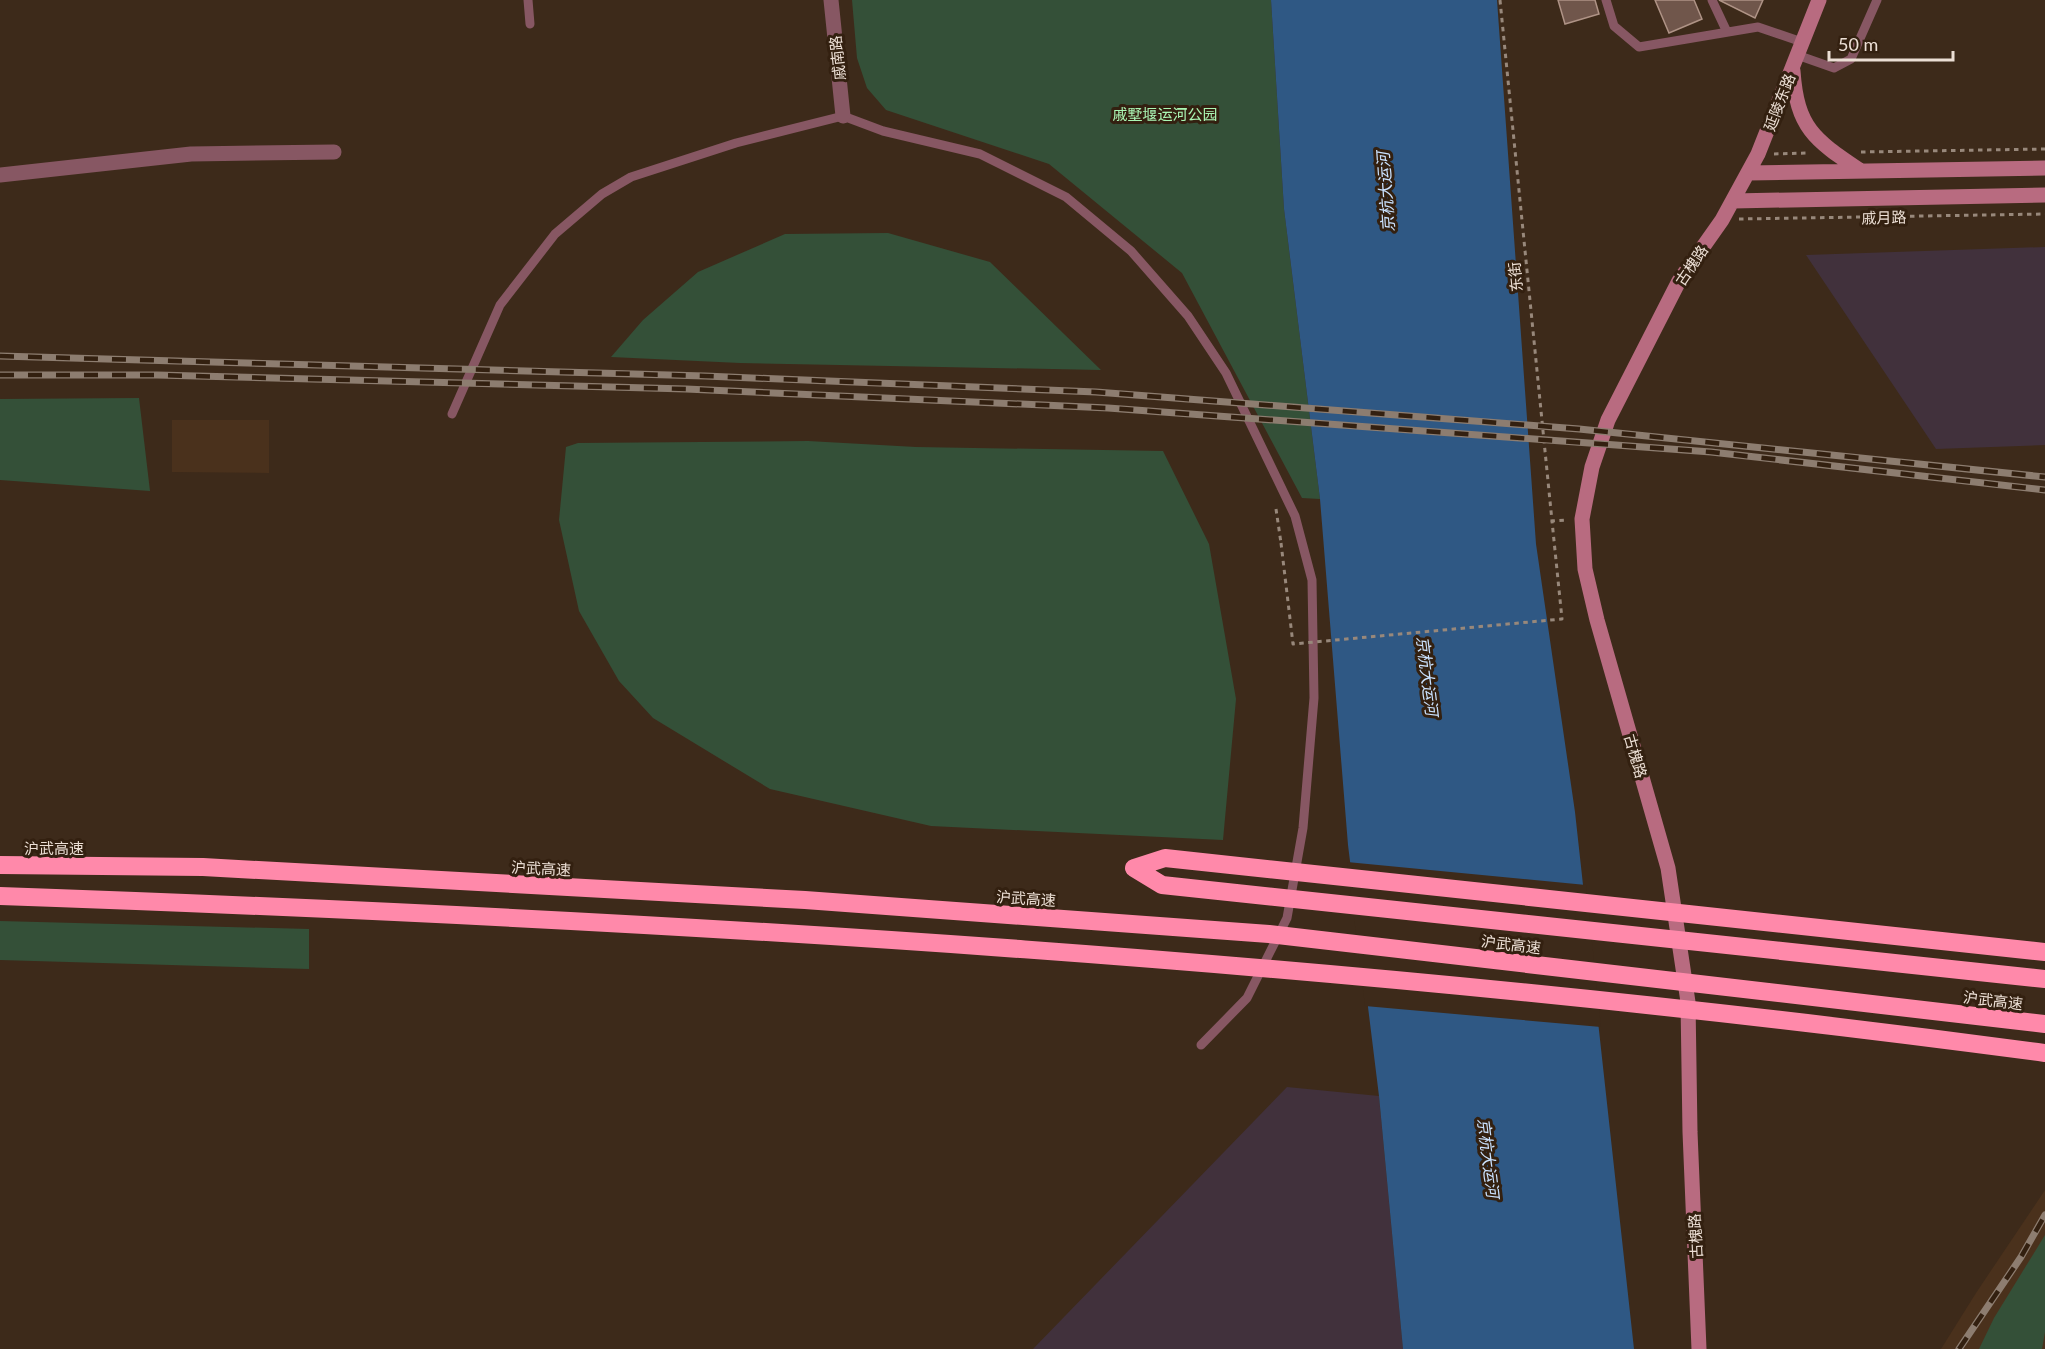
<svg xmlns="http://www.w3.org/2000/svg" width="2045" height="1349" viewBox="0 0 2045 1349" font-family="Lato,'Noto Sans SC',sans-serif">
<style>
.built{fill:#4a311c}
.industrial{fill:#41313c}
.green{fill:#345038}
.water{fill:#2f5884}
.pier{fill:#3d2a1a}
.building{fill:#70564b;stroke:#af9386;stroke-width:1.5}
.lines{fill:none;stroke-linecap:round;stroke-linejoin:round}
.path{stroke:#98887b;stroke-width:3;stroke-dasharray:4.5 4.5;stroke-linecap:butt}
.lane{stroke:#875763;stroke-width:9}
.street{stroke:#875763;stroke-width:15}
.secondary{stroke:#b86b80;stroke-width:15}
.rail-casing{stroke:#8d7d70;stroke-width:7}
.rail{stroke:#332010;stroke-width:4.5;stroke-dasharray:14;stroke-linecap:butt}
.path-bridge{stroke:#98887b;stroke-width:3;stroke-dasharray:4.5 4.5;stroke-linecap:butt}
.highway-bridge{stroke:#ff89aa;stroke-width:18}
.labels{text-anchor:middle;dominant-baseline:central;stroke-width:6;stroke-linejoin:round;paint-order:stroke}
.street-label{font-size:15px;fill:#ecdfd5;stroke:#332010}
.park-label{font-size:15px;fill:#abf7b5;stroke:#332010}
.water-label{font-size:16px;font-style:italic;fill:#cae2ff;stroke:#332010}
</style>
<rect width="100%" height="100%" fill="#3d2a1a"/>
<path class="built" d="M172,420H269V473L172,472Z
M2045,1190V1349H1941L1976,1293Z"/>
<path class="industrial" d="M2045,247V445L1936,449L1806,255Z
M1287,1087L1379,1096L1403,1349H1033Z"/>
<path class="green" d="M852,0H1271L1284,209L1320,499L1302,498L1182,273L1049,164L886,110L867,88L857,58Z
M888,233L990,262L1101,370L740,363L611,357L643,320L698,272L785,234Z
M139,398L150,491L0,480V399Z
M808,441L916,447L1163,451L1209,544L1236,699L1223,840L931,826L770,789L653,718L619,681L579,611L559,520L566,447L578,443Z
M0,921L309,929V969L0,960Z
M2045,1235V1332L2042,1349H1979L1994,1318Z"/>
<path class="water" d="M1271,0H1497L1536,544L1575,812L1634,1349H1403L1379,1096L1348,845L1320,499L1284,209Z"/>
<path class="pier" d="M1347,862L1586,885L1601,1027L1365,1006Z"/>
<path class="building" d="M1558,0H1595L1599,14L1565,24Z
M1655,0H1694L1702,19L1669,33Z
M1719,0H1763L1755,18Z"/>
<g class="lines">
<path class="path" d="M1500,0L1552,521L1566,520
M1861,152L2045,149
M1774,154L1809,153
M1739,219L2045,214
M1276,509L1281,543"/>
<path class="lane" d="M528,0L530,24
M1606,0L1614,26L1639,47L1758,27L1802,42
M1712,0L1727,32
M1797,55L1834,68L1851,59L1877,0
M452,414L500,305L555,234L602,194L631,177L736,143L843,116L883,131L980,154L1066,197L1131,251L1188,316L1226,373L1295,516L1312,580L1314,698L1303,828L1287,918L1247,998L1201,1045"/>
<path class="street" d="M831,0L843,116
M0,175L191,154L334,152"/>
<path class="secondary" d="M1793,71C1797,129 1815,140 1861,171
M1748,173L2045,168
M1733,201L2045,195
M1699,1349L1690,1132L1688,1002L1668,868L1597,620L1585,569L1582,519L1592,467L1608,420L1679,281L1722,220L1758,154L1819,0"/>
<defs>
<path id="rail" d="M0,356L705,376L1096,392L1579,429L2045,477
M0,375H157L686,389L1108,408L1711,452L2045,490
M1959,1349L2021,1257L2045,1215"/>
</defs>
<use href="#rail" class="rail-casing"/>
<use href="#rail" class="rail"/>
<path class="path-bridge" d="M1281,543L1293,644L1562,619L1552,521"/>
<path class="highway-bridge" d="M0,865L203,867L805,900L1269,934L2045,1024
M1134,868L1162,885L2045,979
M1134,868L1165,858L2045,952
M0,896C684,920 1367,962 2045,1053"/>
</g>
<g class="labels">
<g class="street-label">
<text transform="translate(837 58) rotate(-96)">戚南路</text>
<text transform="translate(1779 102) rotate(-69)">延陵东路</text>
<text transform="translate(1884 217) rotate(-1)">戚月路</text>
<text transform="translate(1691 265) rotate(-56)">古槐路</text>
<text transform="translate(1515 277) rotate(-96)">东街</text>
<text transform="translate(1636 756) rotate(74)">古槐路</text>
<text x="54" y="848">沪武高速</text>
<text transform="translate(541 868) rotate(3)">沪武高速</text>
<text transform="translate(1026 898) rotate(4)">沪武高速</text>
<text transform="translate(1511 944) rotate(7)">沪武高速</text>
<text transform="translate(1993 1000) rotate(7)">沪武高速</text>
<text transform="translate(1695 1236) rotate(-93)">古槐路</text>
</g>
<g class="park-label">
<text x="1165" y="114">戚墅堰运河公园</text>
</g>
<g class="water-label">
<text transform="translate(1385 192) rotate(-94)">京杭大运河</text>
<text transform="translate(1428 676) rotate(83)">京杭大运河</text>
<text transform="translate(1489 1158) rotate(83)">京杭大运河</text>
</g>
</g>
<path d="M1829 51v9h124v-9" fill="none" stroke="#ecdfd5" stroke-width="3"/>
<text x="1838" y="51" font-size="18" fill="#ecdfd5" stroke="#332010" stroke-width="4.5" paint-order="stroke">50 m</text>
</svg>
